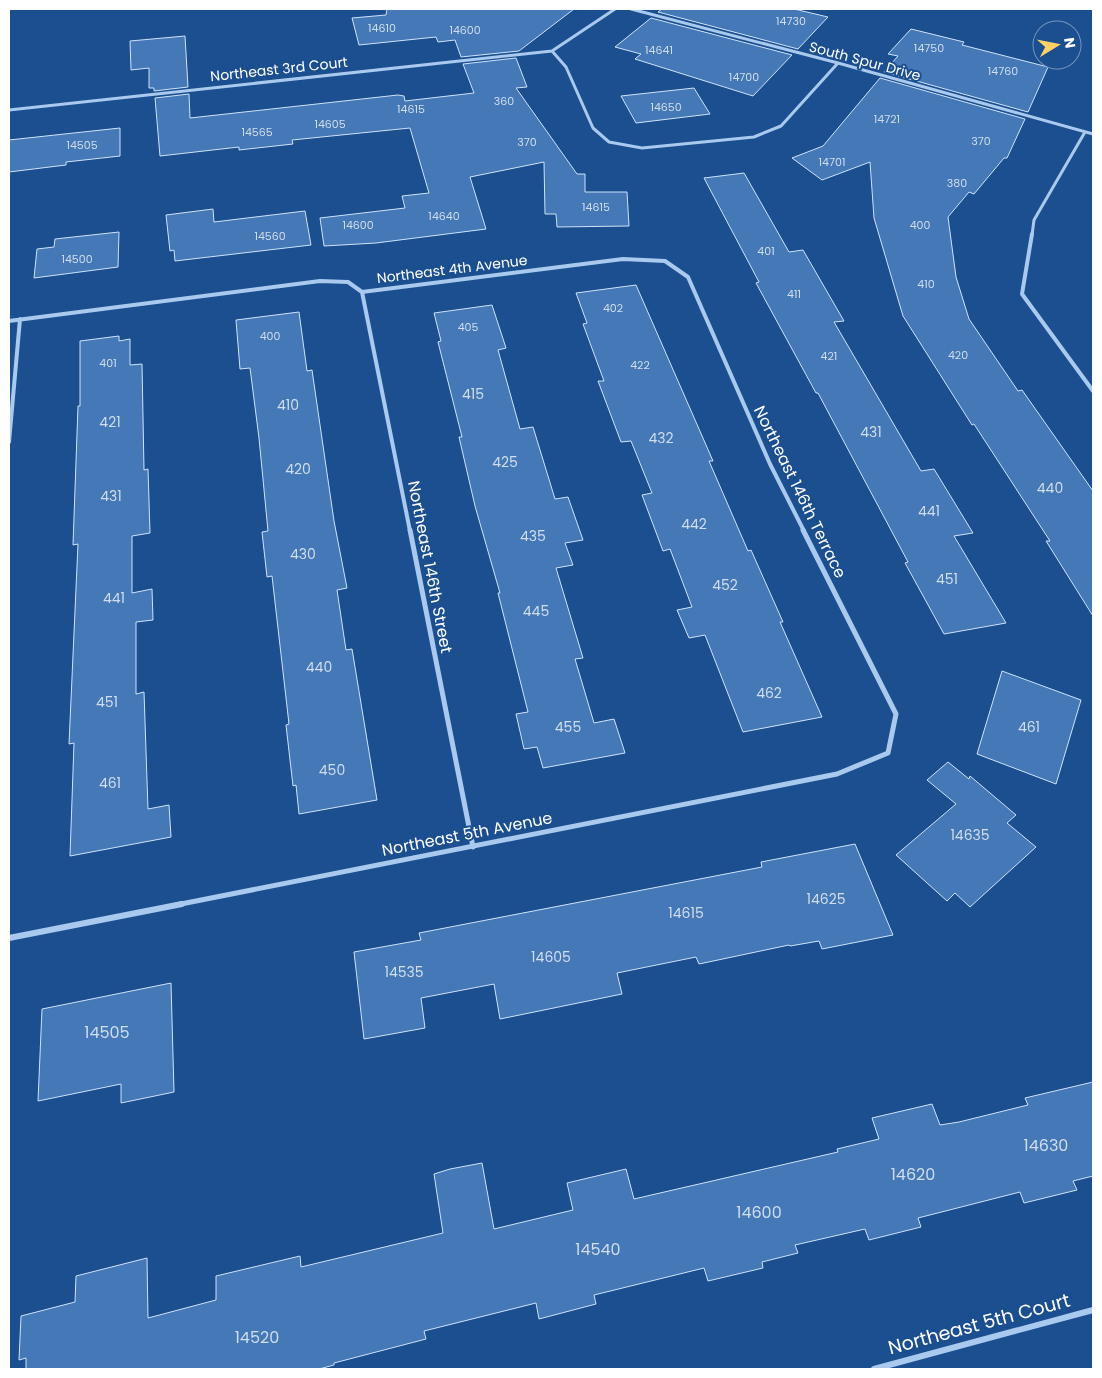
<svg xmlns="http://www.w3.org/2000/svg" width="1102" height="1378" viewBox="0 0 1102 1378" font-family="Poppins,sans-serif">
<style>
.building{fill:#4478b7;stroke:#cfe3fa}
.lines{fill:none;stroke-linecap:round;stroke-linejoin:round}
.minor-far3{stroke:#a9c9ee;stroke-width:3}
.minor-far2{stroke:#a9c9ee;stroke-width:4}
.minor-far1{stroke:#a9c9ee;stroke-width:5}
.minor{stroke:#a9c9ee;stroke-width:6}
.labels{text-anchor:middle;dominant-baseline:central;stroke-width:4;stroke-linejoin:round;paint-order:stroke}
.far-number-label{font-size:11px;fill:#d0dded}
.far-street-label{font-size:14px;fill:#fff;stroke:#1b4f8f}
.number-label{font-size:14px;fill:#d0dded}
.street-label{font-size:16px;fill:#fff;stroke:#1b4f8f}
.near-number-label{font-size:16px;fill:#d0dded}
.near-street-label{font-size:19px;fill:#fff;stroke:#1b4f8f}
</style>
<rect width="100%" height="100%" fill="#1b4f8f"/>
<path class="building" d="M387,9H574L519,51L461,57L455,40L438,42L436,37L359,45L352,18L386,15Z
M662,9H794L828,17L798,49L658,12Z
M651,18L792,55L753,96L635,59L641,54L615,47Z
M911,29L964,42L962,45L1048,67L1028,112L884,72L898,56L888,54Z
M185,36L188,87L154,91V88H149V68L131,70L130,41Z
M516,58L527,87L516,88L577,174H585V192H627L629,226L557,227L556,214H545L544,162L470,177L486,229L376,243L324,246L320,218L405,208L402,196L429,193L410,128L292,140L293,144L239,150V147L160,156L155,98L189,94L190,118L398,95L404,96L405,101L474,93L463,64Z
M880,78L1025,119L1007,158H1004L974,194L969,192L948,217L956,277L969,319L1018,391L1022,390L1093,491V616L1046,541H1050L974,424L972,425L903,316L874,218L870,162L822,180L792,158L823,146Z
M694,88L710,114L636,123L621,96Z
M120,128V156L66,162V165L9,172V140Z
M744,173L789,252L803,250L844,321L834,322L921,471L934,469L973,533L954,536L1006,623L944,634L905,563L908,562L818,393H816L756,283L759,282L704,178Z
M213,209L214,222L305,211L311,245L175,261L174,250L170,251L166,215Z
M119,232L118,267L34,278L37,249L54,247L55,239Z
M636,285L713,461H709L748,551L751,550L783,622H780L822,717L743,732L705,635L689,638L677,610L692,607L670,549L663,551L642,495L652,493L631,441L621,442L598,381H604L583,324L587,323L576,293Z
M492,305L506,348L498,350L520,429L533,427L555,499L568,497L583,540L565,543L573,565L556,568L583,658L575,659L594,723L614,719L625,753L543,768L537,747L524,749L516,714L528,712L498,593H500L475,506L459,437H462L438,342L441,341L434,313Z
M299,312L307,371L312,370L334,521L347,588L337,590L346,650L352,649L377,800L299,814L296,785L293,786L286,725L289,724L272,576L267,577L262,532L268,531L259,438L250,368L240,369L236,320Z
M119,336V341L130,339V365L142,364L144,470L148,469L150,533L132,536V593L152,589L153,620L136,622V694L144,692L148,809L169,805L171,837L70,856L74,743L69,744L78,544L73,545L78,406H80V341Z
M1002,671L1081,700L1056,784L977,754Z
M948,762L969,779L970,776L1016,815L1007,823L1036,847L970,907L955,893L947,901L896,855L956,804L927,780Z
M855,844L893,935L822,949L819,941L790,946L789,945L699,964L696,957L617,973L622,994L500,1019L494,984L421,998L425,1028L364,1039L354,952L421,940L419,933L762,867L761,862Z
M171,983L174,1092L121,1103V1084L38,1101L42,1009Z
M1093,1082V1176L1073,1181L1077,1190L1024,1203L1020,1192L918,1218L921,1227L869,1240L865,1229L795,1245L798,1253L762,1262L763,1268L708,1281L704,1268L594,1295L596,1304L539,1319L536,1303L424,1331L426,1339L334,1363V1365L319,1369H26V1358L19,1360L21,1316L75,1302L76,1276L147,1258L148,1318L216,1300V1276L300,1256L301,1267L443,1233L434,1174L450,1169L482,1163L494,1229L573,1210L567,1183L626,1169L634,1199L838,1152L837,1149L879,1139L872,1118L932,1104L940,1125L959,1122L1028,1105L1025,1098Z"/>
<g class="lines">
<path class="minor-far3" d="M615,9L552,51L566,67L593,128L609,142L642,148L754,137L781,126L838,63
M631,9L838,63L1093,134
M9,110L552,51
M1032,235L1034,220L1085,132"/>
<path class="minor-far2" d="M1032,234L1022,294L1093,391
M362,292L410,531
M9,321L320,281L348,282L362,292L623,259L665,261L688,277L770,464L804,531
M9,442L20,319"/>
<path class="minor-far1" d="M410,530L473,847
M176,905L837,774L888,753L896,714L803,530"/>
<path class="minor" d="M9,938L182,904
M874,1369L1093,1310"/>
</g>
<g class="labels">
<g class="far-number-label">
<text x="791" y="21">14730</text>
<text x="382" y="28">14610</text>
<text x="465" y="30">14600</text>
<text x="929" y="48">14750</text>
<text x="659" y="50">14641</text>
<text x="1003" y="71">14760</text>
<text x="744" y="77">14700</text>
<text x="504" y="101">360</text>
<text x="666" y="107">14650</text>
<text x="411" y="109">14615</text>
<text x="887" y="119">14721</text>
<text x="330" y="124">14605</text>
<text x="257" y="132">14565</text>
<text x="981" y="141">370</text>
<text x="527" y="142">370</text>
<text x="82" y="145">14505</text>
<text x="832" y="162">14701</text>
<text x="957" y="183">380</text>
<text x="596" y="207">14615</text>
<text x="444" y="216">14640</text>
<text x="358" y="225">14600</text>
<text x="920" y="225">400</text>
<text x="270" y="236">14560</text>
<text x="766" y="251">401</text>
<text x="77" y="259">14500</text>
<text x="926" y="284">410</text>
<text x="794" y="294">411</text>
<text x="613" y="308">402</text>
<text x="468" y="327">405</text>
<text x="270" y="336">400</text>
<text x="958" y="355">420</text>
<text x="829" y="356">421</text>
<text x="108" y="363">401</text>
<text x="640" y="365">422</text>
</g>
<g class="far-street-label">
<text transform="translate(865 61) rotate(15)">South Spur Drive</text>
<text transform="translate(279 69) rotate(-6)">Northeast 3rd Court</text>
<text transform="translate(452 269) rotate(-7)">Northeast 4th Avenue</text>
</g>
<g class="number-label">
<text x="473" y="394">415</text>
<text x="288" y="405">410</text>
<text x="110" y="422">421</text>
<text x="871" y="432">431</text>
<text x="661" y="438">432</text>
<text x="505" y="462">425</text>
<text x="298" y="469">420</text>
<text x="1050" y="488">440</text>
<text x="111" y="496">431</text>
<text x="929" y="511">441</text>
<text x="694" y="524">442</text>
<text x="533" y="536">435</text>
<text x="303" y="554">430</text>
<text x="947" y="579">451</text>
<text x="725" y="585">452</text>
<text x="114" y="598">441</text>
<text x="536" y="611">445</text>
<text x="319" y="667">440</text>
<text x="769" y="693">462</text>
<text x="107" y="702">451</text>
<text x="568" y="727">455</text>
<text x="1029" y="727">461</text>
<text x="332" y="770">450</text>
<text x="110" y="783">461</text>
<text x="970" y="835">14635</text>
<text x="826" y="899">14625</text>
<text x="686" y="913">14615</text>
<text x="551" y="957">14605</text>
<text x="404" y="972">14535</text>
</g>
<g class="street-label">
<text transform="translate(800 492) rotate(64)">Northeast 146th Terrace</text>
<text transform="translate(430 567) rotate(79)">Northeast 146th Street</text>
<text transform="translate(467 834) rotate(-11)">Northeast 5th Avenue</text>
</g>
<g class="near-number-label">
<text x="107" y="1032">14505</text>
<text x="1046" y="1145">14630</text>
<text x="913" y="1174">14620</text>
<text x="759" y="1212">14600</text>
<text x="598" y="1249">14540</text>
<text x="257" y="1337">14520</text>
</g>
<g class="near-street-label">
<text transform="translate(979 1324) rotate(-15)">Northeast 5th Court</text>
</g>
</g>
<rect width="1102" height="1378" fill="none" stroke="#ffffff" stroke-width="20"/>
<g transform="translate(1057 45) rotate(80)"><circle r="24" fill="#1b4f8f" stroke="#7695bc"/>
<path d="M0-4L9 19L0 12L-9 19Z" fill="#ffd166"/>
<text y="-8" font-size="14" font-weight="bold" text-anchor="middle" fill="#ffffff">N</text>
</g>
</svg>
